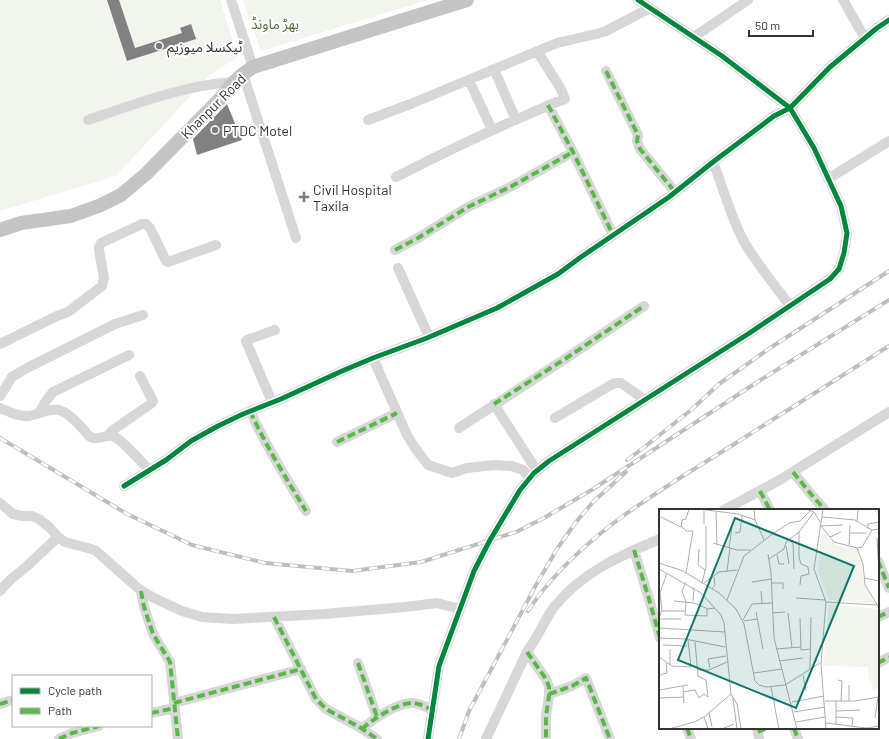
<svg xmlns="http://www.w3.org/2000/svg" width="889" height="739" viewBox="0 0 889 739" font-family="Barlow,'Noto Sans Arabic',sans-serif">
<style>
.green{fill:#f1f5ed}
.building{fill:#818181}
.lines{fill:none;stroke-linecap:round;stroke-linejoin:round}
.minor{stroke:#d7d7d7;stroke-width:10}
.highway{stroke:#c4c4c4;stroke-width:14}
.rail-casing{stroke:#bebebe;stroke-width:4}
.rail{stroke:#fff;stroke-width:2.5;stroke-dasharray:8;stroke-linecap:butt}
.quiet{stroke:#58b947;stroke-width:4;stroke-dasharray:8 4;stroke-linecap:butt}
.cycleway-casing{stroke:#fff;stroke-width:8}
.cycleway{stroke:#00873e;stroke-width:5}
.poi-dot{fill:#7a7a7a;stroke:#fff;stroke-width:1.5}
.labels{text-anchor:middle;dominant-baseline:central;stroke-width:4;stroke-linejoin:round;paint-order:stroke}
.park-label{font-size:14px;fill:#56703f;stroke:#fff}
.poi-label{font-size:14px;fill:#333;stroke:#fff;text-anchor:start}
.street-label{font-size:14px;fill:#333;stroke:#fff}
.inset-road{fill:none;stroke:#adadad;stroke-width:1}
.view{fill:#0f766e;fill-opacity:0.15;stroke:#0f766e;stroke-width:2}
.inset-edge{fill:none;stroke:#333;stroke-width:2}
</style>
<rect width="100%" height="100%" fill="#fff"/>
<path class="green" d="M0,0H220L238,57L211,74L116,176L0,211Z
M243,0H428L261,51Z"/>
<path class="building" d="M107,0H119L135,48L182,33L180,28L191,24L196,39L127,61Z
M227,104L242,140L197,155L193,139Z"/>
<g class="lines">
<path class="minor" d="M231,0L253,67
M843,0L865,38
M694,37L748,0
M494,69L516,120
M606,71L638,135L637,141L640,149L675,192
M243,74L296,238
M469,80L492,130
M548,105L573,152L613,235
M88,120C136,104 184,85 234,82
M368,120L413,103L557,43L596,34L606,31L650,8
M713,162C723,187 730,215 743,240C756,263 774,284 790,306
M396,177C435,157 474,138 515,120C532,113 548,105 565,99L561,89L537,51
M828,179L889,141
M395,250L418,238L468,207L512,186L573,152
M398,268L429,337
M0,344L57,316L68,312L102,286L104,278L99,250V247L101,243L142,224H146L150,228L166,261L168,262L216,245
M373,358L407,435L415,448L428,465L452,473L467,468L494,465L512,466L523,470L530,479
M0,396L12,377L27,368L115,324L143,315
M272,402L246,341L247,340L275,330
M494,404L537,471
M0,408C9,412 19,417 29,416C40,414 48,408 59,410C69,413 77,422 83,429C85,431 87,434 89,436C97,442 105,434 113,436C123,440 141,462 149,470
M250,411C266,446 286,478 306,511
M39,413L46,401L53,392L129,355
M555,418L609,386L615,383H621L645,400
M459,428L568,357L644,306
M107,436L113,430L152,403L153,401L140,376
M337,442L397,413
M793,472L810,493L825,510
M124,486L166,460L191,441L218,426L243,414L281,399L342,371L373,358L427,338L497,308L558,274L581,257L669,197L713,162L774,116L790,108L830,67L877,28L889,20
M760,491L770,510
M0,503L13,514L22,516H32L39,519L49,527L58,537L65,542L95,550L139,589L154,598L182,611L202,617L233,619L324,614L405,607L437,603L460,609
M724,510L778,481L889,412
M634,550L649,599L660,638
M878,561L889,588
M0,591L10,580L27,566L58,537
M141,591L144,607L153,634L170,662L178,739
M274,617L316,699L326,709L361,728L377,739
M878,617L889,612
M527,652L546,679L549,687V696L546,716V739
M358,663L377,717
M878,663L889,657
M549,694L572,686L586,678L610,739
M174,703L301,669
M0,704L13,700
M151,713L175,708
M687,728L691,739
M757,728L759,739
M794,728L798,739
M362,729C373,719 397,703 412,703C419,703 426,707 432,710
M59,739L72,733L99,726
M428,739L439,666L474,571L490,540L520,490L534,473L549,461L748,334L830,279L839,269L844,253L847,233L841,206L814,148L790,108L722,56L638,0
M486,739L527,652C533,643 538,635 543,625C547,619 550,612 554,607C581,573 621,555 660,539"/>
<path class="highway" d="M0,230L21,223L71,216L101,205L121,195L146,174L221,98L234,82L243,74L253,67L467,0"/>
<defs>
<path id="rail" d="M0,438L127,514L192,545L265,563L352,571L421,562L516,532L542,519L590,491L650,452
M646,455L650,452L759,381L889,300
M627,460L642,449L691,410L719,384L770,348L889,271
M528,611C575,539 657,492 728,448C782,414 835,380 889,346
M459,739L469,711L536,585L557,549L576,522L593,502L626,472"/>
</defs>
<use href="#rail" class="rail-casing"/>
<use href="#rail" class="rail"/>
<path class="quiet" d="M606,71L638,135L637,141L640,149L675,192
M548,105L573,152L613,235
M395,250L418,238L468,207L512,186L573,152
M494,404L568,357L644,306
M250,411C266,446 286,478 306,511
M337,442L397,413
M793,472L810,493L825,510
M760,491L770,510
M634,550L649,599L660,638
M878,561L889,588
M141,591L144,607L153,634L170,662L178,739
M274,617L316,699L326,709L361,728L377,739
M878,617L889,612
M527,652L546,679L549,687V696L546,716V739
M358,663L377,717
M878,663L889,657
M549,694L572,686L586,678L610,739
M174,703L301,669
M0,704L13,700
M151,713L175,708
M687,728L691,739
M794,728L798,739
M362,729C373,719 397,703 412,703C419,703 426,707 432,710
M758,732L767,728
M59,739L72,733L99,726"/>
<defs>
<path id="cycleway" d="M124,486L166,460L191,441L218,426L243,414L281,399L342,371L373,358L427,338L497,308L558,274L581,257L669,197L713,162L774,116L790,108L830,67L877,28L889,20
M428,739L439,666L474,571L490,540L520,490L534,473L549,461L748,334L830,279L839,269L844,253L847,233L841,206L814,148L790,108L722,56L638,0"/>
</defs>
<use href="#cycleway" class="cycleway-casing"/>
<use href="#cycleway" class="cycleway"/>
</g>
<g class="poi-dot">
<circle cx="159" cy="46" r="4"/>
<circle cx="215" cy="130" r="4"/>
<path d="M302 191h4v4h4v4h-4v4h-4v-4h-4v-4h4z"/>
</g>
<g class="labels">
<g class="park-label">
<text x="275" y="23">بھڑ ماونڈ</text>
</g>
<g class="poi-label">
<text x="167" y="46">ٹیکسلا میوزیم</text>
<text x="223" y="130">PTDC Motel</text>
<text x="313" y="189">Civil Hospital<tspan x="313" dy="16">Taxila</tspan></text>
</g>
<g class="street-label">
<text transform="translate(213 106) rotate(-45)">Khanpur Road</text>
</g>
</g>
<g transform="translate(659 509)">
<rect width="220" height="220" fill="#fff"/>
<path d="M166,25L175,35L197,40L203,57L205,74L216,95L170,91L159,64L162,28ZM170,95L220,100V179L213,180L212,173H210L209,158L164,157Z" fill="#f1f5ed"/>
<path class="inset-road" d="M40,0L79,5L96,11M95,0L96,11L105,31M147,0L155,3L161,13M164,0L155,60L167,93L162,155L167,220M219,0L220,14M57,3L58,36M2,8L22,18M163,8L196,11L213,21L220,20M198,13L199,0M45,15V2M162,17L175,33L198,39L204,55L206,76L219,97M162,17L184,16M209,20V15L220,13M140,23V48L142,55L149,58L150,65L142,67L141,76M76,24L81,23L83,7M190,24H207M171,28L182,23M218,29L220,63M130,30L134,35L135,60M54,34L78,41H91M190,36L191,16M127,37L130,55M70,39L73,18M198,39L203,38L213,21M40,40L39,56L46,61M109,45L112,64L115,129L138,220M118,46L120,55H125M110,50L125,40L127,33L140,23L155,3M0,54L24,62L60,84L77,100L85,115L96,172L100,176L107,178L126,176L161,154M0,60L42,84L62,106L65,114L72,185L78,195L82,220M68,62L71,39M27,64L34,22H27L22,17L23,11L27,10L30,0M205,69L220,72M27,73L23,82L27,93L26,106L48,107V100M93,73L113,70M43,74L47,58V17M113,74H124V80M44,75L60,63L78,61M53,80L56,76L55,68M102,82L103,94M137,89L166,91M68,91L85,47L112,26L130,14L141,12L153,0M15,92L35,94L49,100L56,99M34,92L35,78M167,93L218,96M3,102H26M97,103L104,140M113,104L126,103M129,104L133,139M0,109L3,101L1,84L8,64M141,109L142,141L152,140M0,110H22M84,111L93,95L113,94M85,112L98,110M0,119L66,123M0,129L26,130L66,138M4,136L28,137M117,140L142,138M0,148L13,157L32,158L29,131M120,152L144,149M11,156V140M51,159L49,150L67,147M151,160L152,108M39,161H50L68,153M95,164L123,160M0,166L8,164L7,154M144,166L147,182M179,171L183,172L182,192M24,177L25,194M112,178L120,220M0,181L29,176M24,183L36,181L40,189L45,185L49,188L47,171L39,167L36,133M0,189L25,188M74,189L78,220M166,192H196L220,188M177,192V215M190,192V176M133,193L165,187M177,202L201,201M135,203L166,198M50,204L53,218M45,208L49,220M177,208L194,209L193,217M216,209L219,188M137,213L166,208M167,214L207,219L220,217M10,220L35,213L45,208L72,185M63,220L75,215M170,220H186"/>
<path class="view" d="M76,9L195,57L137,199L19,151Z"/>
<rect width="220" height="220" class="inset-edge"/>
</g>
<rect x="12" y="675" width="140" height="52" fill="#ffffff" stroke="#adadad"/>
<rect x="20" y="688" width="20" height="6" fill="#00873e" stroke="#adadad"/>
<text x="48" y="695" font-size="12" fill="#333333">Cycle path</text>
<rect x="20" y="708" width="20" height="6" fill="#58b947" stroke="#adadad"/>
<text x="48" y="715" font-size="12" fill="#333333">Path</text>
<path d="M749 30v6h64v-6" fill="none" stroke="#333333" stroke-width="2"/>
<text x="755" y="30" font-size="12" fill="#333333" stroke="#ffffff" stroke-width="3" paint-order="stroke">50 m</text>
</svg>
